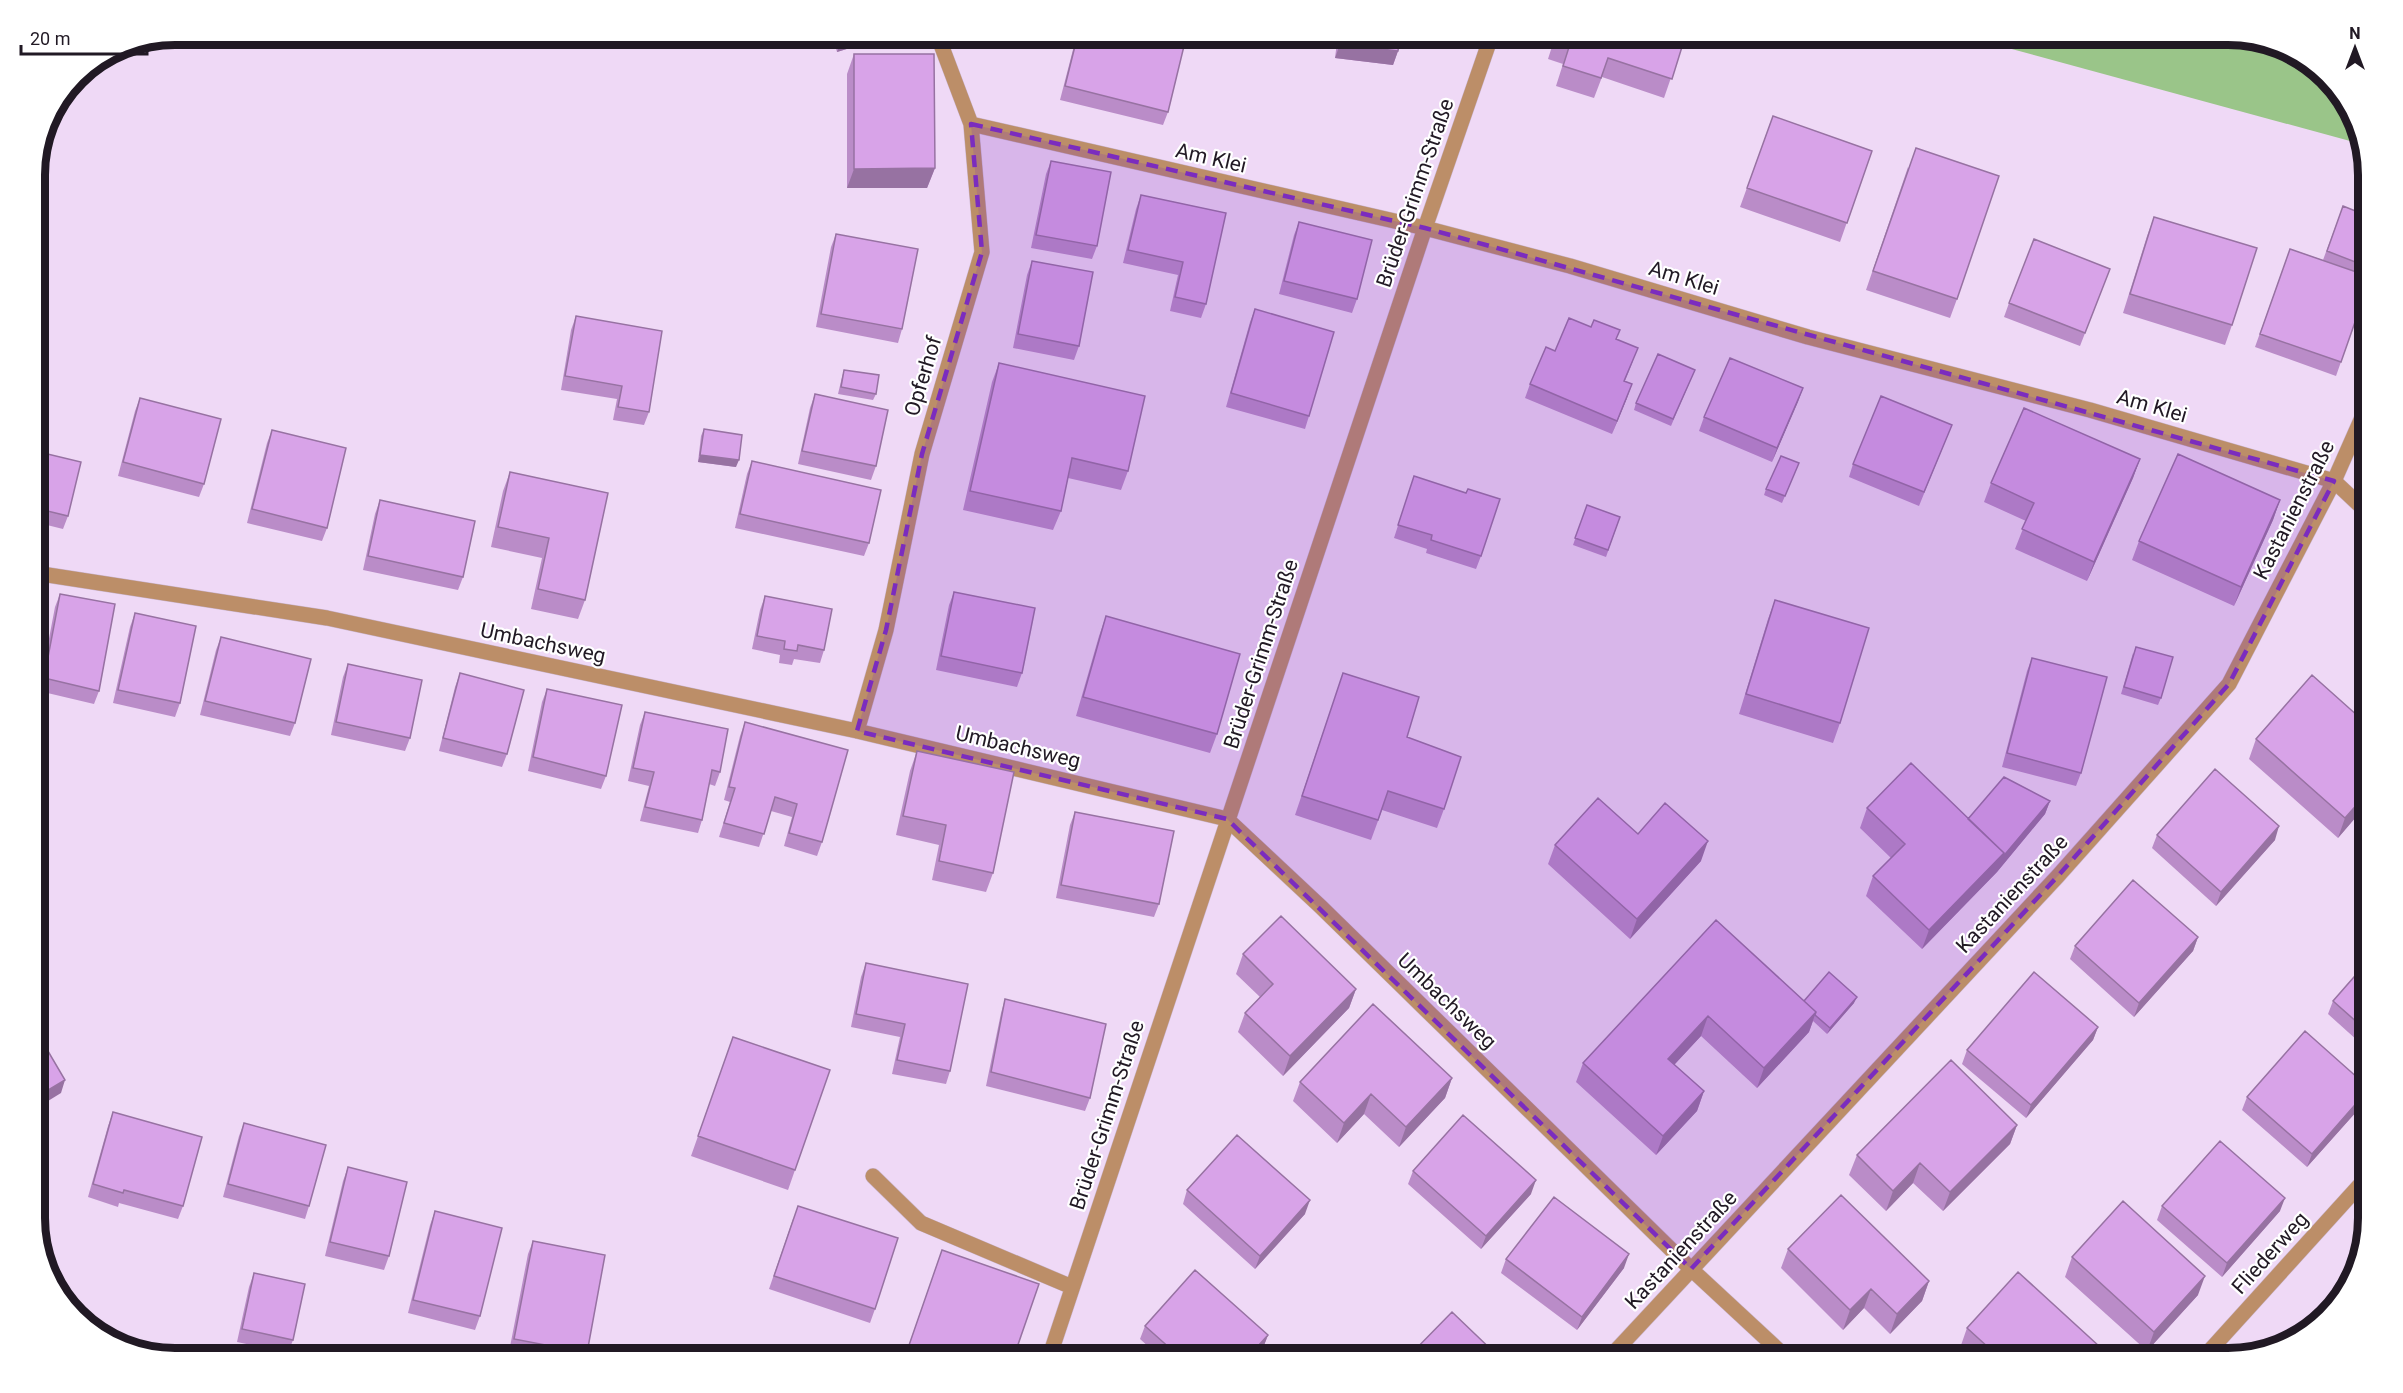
<svg xmlns="http://www.w3.org/2000/svg" width="2403" height="1393" viewBox="0 0 2403 1393" font-family="Roboto,sans-serif">
<style>
.green{fill:#9ac589}
.lines{fill:none;stroke-linecap:round;stroke-linejoin:round}
.street-casing{stroke:#cab6d0;stroke-width:16}
.street{stroke:#bc8e68;stroke-width:15}
.wall{fill:#ba8cc8}
.shaded-wall{fill:#9772a2}
.building{fill:#d8a3e8;stroke:#9772a2;stroke-width:1.5}
.marked{fill:#7b2cbf;fill-opacity:0.2;stroke:#7b2cbf;stroke-width:4.5;stroke-dasharray:12 8;stroke-linejoin:round}
.labels{text-anchor:middle;dominant-baseline:central;stroke-width:4.5;stroke-linejoin:round;paint-order:stroke}
.street-label{font-size:21px;fill:#211924;stroke:#fff}
.rim{fill:none;stroke:#211924;stroke-width:8}
</style>
<rect width="100%" height="100%" fill="#efd9f6"/>
<path class="green" d="M1960,35H2228L2298,53L2349,105L2361,144Z"/>
<g class="lines">
<defs>
<path id="street" d="M971,124L1425,228L1570,266L1808,337L2090,410L2334,481L2368,513
M35,573L327,618L857,731L1227,819L1321,907L1691,1269L1787,1358
M857,731L886,630L922,454L982,252L971,124L937,34
M873,1176L921,1223L1072,1287
M57,1292L61,1298
M1049,1358L1425,228L1492,34
M1609,1358L2057,877L2229,684L2334,481L2368,404
M2203,1358L2368,1176"/>
</defs>
<use href="#street" class="street-casing"/>
<use href="#street" class="street"/>
</g>
<path class="wall" d="M832,34H895L837,52Z
M1077,34H1137L1168,112L1163,125L1060,100Z
M1338,34H1400L1398,51L1393,65L1335,58Z
M1556,34H1686L1664,98L1602,77L1594,98L1556,86L1563,64L1548,59Z
M854,54L935,168L927,188H847V74Z
M1773,116L1872,151L1840,242L1740,207Z
M1051,161L1097,246L1092,259L1031,248L1046,174Z
M1908,167L1957,299L1950,318L1866,290Z
M1141,195L1226,213L1206,304L1201,318L1170,311L1178,275L1123,263L1136,209Z
M2343,206L2368,216V271L2366,276L2368,285L2336,376L2255,347L2290,249L2323,260Z
M2154,217L2232,325L2225,345L2123,313L2147,236Z
M1299,222L1357,299L1352,313L1279,294L1294,235Z
M836,234L902,329L898,343L816,327L831,247Z
M1032,261L1079,346L1074,360L1013,348L1027,275Z
M2110,269L2080,346L2004,317L2009,303Z
M1255,309L1309,416L1305,429L1226,407L1250,322Z
M576,316L649,412L644,425L613,420L617,399L561,390L571,330Z
M1617,339L1633,361L1625,381L1627,398L1612,434L1525,398L1530,384L1555,351Z
M999,363L1128,471L1121,490L1068,478L1061,511L1053,530L963,510L992,382Z
M844,370L876,394L873,400L838,394L842,377Z
M1692,377L1671,426L1634,410L1636,403Z
M1803,388L1772,462L1699,431L1704,417Z
M815,394L876,466L871,480L798,464L810,408Z
M140,398L204,484L199,497L118,476L135,411Z
M1952,425L1919,506L1849,477L1853,464Z
M704,429L736,467L698,462L701,436Z
M272,430L327,528L322,541L247,523L267,443Z
M35,451L68,516L63,529L35,522Z
M2140,459L2133,478L2087,581L2015,549L2026,521L1984,502L1991,483Z
M752,461L869,543L864,556L735,528L747,474Z
M1799,463L1782,503L1764,495L1766,489Z
M510,472L585,600L578,619L531,609L542,558L491,547L503,491Z
M1414,476L1481,556L1476,569L1426,553L1427,549L1394,538Z
M380,500L463,577L458,590L363,570L375,514Z
M2280,500L2273,520L2234,606L2132,560L2139,541Z
M1587,505L1620,517L1606,557L1573,545Z
M954,592L1022,673L1017,687L936,670L949,605Z
M60,594L99,691L94,704L39,691L55,607Z
M765,596L824,650L820,663L794,659L792,665L779,663L780,655L752,649L760,610Z
M1775,600L1840,723L1833,743L1739,714L1768,619Z
M135,613L180,703L175,717L113,703L130,627Z
M1106,616L1217,734L1210,753L1076,716L1099,636Z
M221,637L295,723L290,736L200,715L216,650Z
M2133,653L2161,698L2158,705L2121,694Z
M2032,658L2081,773L2076,786L2002,767L2027,671Z
M348,664L410,738L405,751L331,735L343,677Z
M460,673L507,754L502,767L439,751L455,687Z
M1343,673L1407,737L1444,809L1437,828L1382,810L1371,840L1295,815Z
M547,689L606,776L601,789L528,771L542,702Z
M645,712L720,772L715,786L709,784L702,820L698,833L640,821L649,786L628,781L640,725Z
M745,722L822,842L817,856L784,846L792,817L771,811L759,847L719,837L730,802L724,800L740,736Z
M2256,739L2368,803L2338,838L2249,759Z
M917,751L993,873L986,892L932,880L939,845L896,835L910,771Z
M2050,801L2045,814L1997,872L1922,949L1866,896L1873,876L1891,858L1860,828L1867,808L1968,819Z
M1075,812L1159,904L1154,917L1056,898L1070,825Z
M1638,834L1701,861L1630,939L1548,864L1555,845Z
M2157,835L2275,840L2216,906L2152,848Z
M1716,920L1804,1001L1854,1003L1827,1034L1813,1021L1809,1032L1757,1088L1701,1036L1674,1065L1704,1091L1697,1111L1656,1155L1576,1082L1583,1063Z
M2198,937L2193,951L2134,1017L2070,959L2075,946Z
M1243,954L1356,989L1349,1008L1283,1076L1238,1032L1245,1013L1260,997L1236,974Z
M2368,961V1050L2328,1014L2333,1001Z
M866,963L950,1071L946,1084L892,1074L900,1037L851,1027L861,977Z
M1005,999L1090,1098L1085,1111L986,1086L1001,1013Z
M2098,1027L2093,1040L2026,1118L1962,1064L1967,1050Z
M733,1037L795,1170L788,1190L691,1156Z
M1452,1078L1445,1098L1399,1147L1364,1114L1337,1143L1293,1101L1300,1082Z
M2247,1097L2365,1102L2307,1167L2242,1110Z
M113,1112L183,1206L178,1219L119,1203L118,1207L88,1197L108,1126Z
M244,1123L309,1206L305,1219L223,1197L239,1136Z
M2017,1125L2010,1144L1943,1211L1913,1183L1886,1211L1849,1175L1857,1155Z
M348,1167L389,1256L384,1270L325,1256L343,1181Z
M1413,1171L1531,1194L1481,1249L1408,1184Z
M1187,1190L1305,1214L1255,1269L1183,1204Z
M2162,1206L2280,1211L2222,1277L2157,1220Z
M435,1211L480,1316L475,1330L408,1313L430,1225Z
M793,1219L875,1309L870,1323L769,1289Z
M533,1241L587,1353L584,1359H542L509,1352L528,1254Z
M1788,1249L1929,1281L1922,1301L1890,1334L1864,1308L1843,1330L1781,1268Z
M942,1250L1013,1359H904Z
M2072,1257L2198,1295L2147,1351L2065,1277Z
M1506,1259L1624,1268L1577,1330L1501,1273Z
M254,1273L293,1340L288,1353L237,1342L249,1287Z
M2350,1288L2303,1335L2307,1323Z
M1145,1326L1268,1335L1263,1348L1254,1358H1161L1140,1339Z
M1967,1328L2100,1347L2096,1358H1971L1960,1348Z"/>
<path class="shaded-wall" d="M855,34H895L837,52L842,38Z
M1340,44L1398,51L1393,65L1335,58Z
M935,168L927,188H847L854,169Z
M1632,384L1627,398L1612,434L1617,421Z
M1803,388L1798,402L1772,462L1777,448Z
M700,455L739,460L736,467L698,462Z
M2140,459L2133,478L2087,581L2094,562Z
M2280,500L2273,520L2234,606L2241,587Z
M2368,792V803L2338,838L2345,818Z
M2050,801L2045,814L1997,872L1922,949L1929,930Z
M2279,826L2275,840L2216,906L2221,892Z
M1708,841L1701,861L1630,939L1637,919Z
M2198,937L2193,951L2134,1017L2139,1003Z
M1356,989L1349,1008L1283,1076L1290,1056Z
M1857,997L1854,1003L1827,1034L1830,1028Z
M1816,1012L1809,1032L1757,1088L1764,1068Z
M1708,1016L1701,1036L1661,1079L1668,1059Z
M2098,1027L2093,1040L2026,1118L2031,1105Z
M1452,1078L1445,1098L1399,1147L1406,1127Z
M65,1080L61,1093L35,1109V1098Z
M2368,1090L2365,1102L2307,1167L2312,1154Z
M1704,1091L1697,1111L1656,1155L1663,1136Z
M1371,1094L1364,1114L1337,1143L1344,1123Z
M2017,1125L2010,1144L1943,1211L1950,1192Z
M1920,1163L1913,1183L1886,1211L1893,1191Z
M1536,1180L1531,1194L1481,1249L1486,1236Z
M2285,1198L2280,1211L2222,1277L2227,1263Z
M1310,1200L1305,1214L1255,1269L1260,1256Z
M1629,1254L1624,1268L1577,1330L1582,1317Z
M2205,1276L2198,1295L2147,1351L2154,1332Z
M1929,1281L1922,1301L1890,1334L1897,1314Z
M1871,1289L1864,1308L1843,1330L1850,1310Z
M1268,1335L1263,1348L1254,1358H1247Z
M2100,1347L2096,1358H2089Z"/>
<path class="building" d="M841,34H855L842,38Z
M1078,34H1137L1184,46L1168,112L1065,86Z
M1341,34H1400L1398,51L1340,44Z
M1557,34H1686L1672,79L1608,58L1601,78L1563,66L1570,44L1555,39Z
M854,54H934L935,168L854,169Z
M1773,116L1872,151L1847,223L1747,188Z
M1916,148L1999,176L1957,299L1873,271Z
M1051,161L1111,172L1097,246L1036,235Z
M1141,195L1226,213L1206,304L1175,297L1183,262L1128,250Z
M2343,206L2368,216V267L2327,251Z
M2154,217L2257,248L2232,325L2130,294Z
M1299,222L1372,240L1357,299L1284,281Z
M836,234L918,249L902,329L821,314Z
M2034,239L2110,269L2085,333L2009,303Z
M2290,249L2368,276V285L2341,362L2260,334Z
M1032,261L1093,272L1079,346L1018,334Z
M1255,309L1334,332L1309,416L1231,393Z
M576,316L662,331L649,412L618,407L622,386L565,376Z
M1569,318L1591,327L1594,320L1620,330L1616,339L1638,348L1624,381L1632,384L1617,421L1530,384L1546,347L1555,351Z
M1658,354L1695,370L1673,419L1636,403Z
M1730,358L1803,388L1777,448L1704,417Z
M999,363L1145,396L1128,471L1072,458L1061,511L970,491Z
M844,370L879,375L876,394L841,387Z
M815,394L888,410L876,466L802,451Z
M1881,396L1952,425L1924,492L1853,464Z
M140,398L221,419L204,484L123,462Z
M2024,408L2140,459L2094,562L2022,529L2034,503L1991,483Z
M704,429L742,435L739,460L700,455Z
M272,430L346,448L327,528L252,509Z
M35,451L81,462L68,516L35,508Z
M2178,454L2280,500L2241,587L2139,541Z
M1781,456L1799,463L1785,496L1766,489Z
M752,461L881,490L869,543L740,514Z
M510,472L608,493L585,600L538,589L549,538L498,527Z
M1414,476L1466,493L1468,489L1500,499L1481,556L1431,540L1432,535L1398,525Z
M380,500L475,521L463,577L368,556Z
M1587,505L1620,517L1608,550L1575,538Z
M954,592L1035,608L1022,673L941,656Z
M60,594L115,604L99,691L44,678Z
M765,596L832,609L824,650L798,645L797,651L784,649L785,641L757,636Z
M1775,600L1869,628L1840,723L1746,694Z
M135,613L196,626L180,703L118,690Z
M1106,616L1240,654L1217,734L1083,697Z
M221,637L311,659L295,723L205,701Z
M2136,647L2173,657L2161,698L2124,687Z
M2032,658L2107,677L2081,773L2007,753Z
M348,664L422,680L410,738L336,722Z
M460,673L524,690L507,754L443,738Z
M1343,673L1419,697L1407,737L1461,757L1444,809L1388,791L1378,820L1302,796Z
M2312,675L2368,725V792L2345,818L2256,739Z
M547,689L622,705L606,776L533,757Z
M645,712L728,729L720,772L712,770L702,820L645,807L654,772L633,768Z
M745,722L848,750L822,842L789,833L797,804L775,797L764,834L724,823L735,788L729,787Z
M917,751L1014,772L993,873L939,861L946,825L903,816Z
M1911,763L2004,853L1929,930L1873,876L1905,844L1867,808Z
M2215,769L2279,826L2221,892L2157,835Z
M2004,777L2050,801L2001,859L2004,853L1968,819Z
M1598,798L1638,834L1665,803L1708,841L1637,919L1555,845Z
M1075,812L1174,831L1159,904L1061,885Z
M2133,880L2198,937L2139,1003L2075,946Z
M1281,916L1356,989L1290,1056L1245,1013L1273,984L1243,954Z
M1716,920L1816,1012L1764,1068L1708,1016L1668,1059L1704,1091L1663,1136L1583,1063Z
M2368,961V1032L2333,1001Z
M866,963L968,984L950,1071L897,1060L905,1024L856,1014Z
M1829,972L1857,997L1830,1028L1815,1015L1816,1012L1804,1001Z
M2034,972L2098,1027L2031,1105L1967,1050Z
M1005,999L1106,1024L1090,1098L991,1072Z
M1373,1004L1452,1078L1406,1127L1371,1094L1344,1123L1300,1082Z
M35,1029L65,1080L35,1098Z
M2305,1031L2368,1087V1090L2312,1154L2247,1097Z
M733,1037L830,1070L795,1170L698,1136Z
M1951,1060L2017,1125L1950,1192L1920,1163L1893,1191L1857,1155Z
M113,1112L202,1137L183,1206L124,1190L123,1193L93,1184Z
M1463,1115L1536,1180L1486,1236L1413,1171Z
M244,1123L326,1145L309,1206L228,1184Z
M1237,1135L1310,1200L1260,1256L1187,1190Z
M2220,1141L2285,1198L2227,1263L2162,1206Z
M348,1167L407,1182L389,1256L330,1242Z
M1841,1195L1929,1281L1897,1314L1871,1289L1850,1310L1788,1249Z
M1554,1197L1629,1254L1582,1317L1506,1259Z
M2123,1201L2205,1276L2154,1332L2072,1257Z
M798,1206L898,1238L875,1309L774,1276Z
M435,1211L502,1228L480,1316L413,1300Z
M533,1241L605,1255L587,1353L514,1339Z
M942,1250L1039,1284L1013,1359H930L907,1351Z
M1195,1270L1268,1335L1247,1358H1181L1145,1326Z
M2355,1270L2350,1288L2311,1327L2307,1323Z
M2018,1272L2100,1347L2089,1358H2000L1967,1328Z
M254,1273L305,1284L293,1340L242,1329Z
M1452,1312L1500,1358H1407Z"/>
<path class="marked" d="M971,124L1425,228L2334,481L2229,684L2057,877L1691,1269L1227,819L857,731L886,630L922,454L982,252Z"/>
<g class="labels">
<g class="street-label">
<text transform="translate(1211 158) rotate(13)">Am Klei</text>
<text transform="translate(1415 193) rotate(-71)">Brüder-Grimm-Straße</text>
<text transform="translate(1684 278) rotate(17)">Am Klei</text>
<text transform="translate(923 376) rotate(-73)">Opferhof</text>
<text transform="translate(2152 406) rotate(16)">Am Klei</text>
<text transform="translate(2294 510) rotate(-63)">Kastanienstraße</text>
<text transform="translate(543 643) rotate(12)">Umbachsweg</text>
<text transform="translate(1261 654) rotate(-72)">Brüder-Grimm-Straße</text>
<text transform="translate(1018 747) rotate(13)">Umbachsweg</text>
<text transform="translate(2012 894) rotate(-47)">Kastanienstraße</text>
<text transform="translate(1447 1001) rotate(44)">Umbachsweg</text>
<text transform="translate(1107 1115) rotate(-72)">Brüder-Grimm-Straße</text>
<text transform="translate(1681 1250) rotate(-47)">Kastanienstraße</text>
<text transform="translate(2270 1253) rotate(-48)">Fliederweg</text>
</g>
</g>
<path d="M0 0H2403V1393H0ZM175 45H2228A130 130 0 0 1 2358 175V1218A130 130 0 0 1 2228 1348H175A130 130 0 0 1 45 1218V175A130 130 0 0 1 175 45Z" fill="#fff" fill-rule="evenodd"/>
<path class="rim" d="M175 45H2228A130 130 0 0 1 2358 175V1218A130 130 0 0 1 2228 1348H175A130 130 0 0 1 45 1218V175A130 130 0 0 1 175 45Z"/>
<g transform="translate(2355 48)" stroke="#ffffff" stroke-width="4.5" paint-order="stroke">
<path d="M0-4.5L10 22L0 15L-10 22Z" fill="#211924"/>
<text y="-9" font-size="16" font-weight="bold" text-anchor="middle" fill="#211924">N</text>
</g>
<path d="M21 45v9h126v-9" fill="none" stroke="#211924" stroke-width="3"/>
<text x="30" y="45" font-size="18" fill="#211924" stroke="#ffffff" stroke-width="4.5" paint-order="stroke">20 m</text>
</svg>
